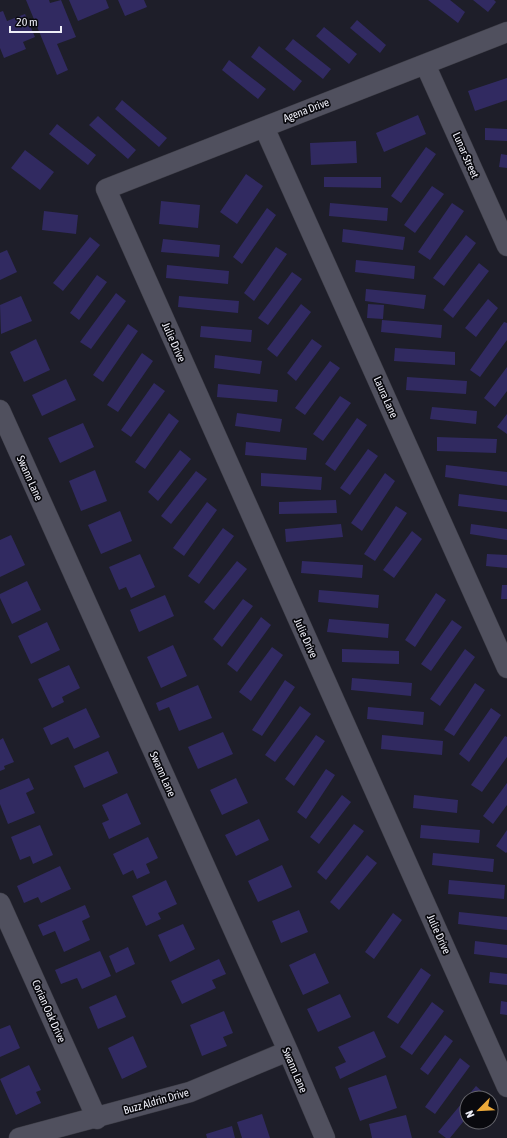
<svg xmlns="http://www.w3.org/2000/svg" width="507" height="1138" viewBox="0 0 507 1138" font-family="'Asap Condensed',sans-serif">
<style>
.building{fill:#312a61}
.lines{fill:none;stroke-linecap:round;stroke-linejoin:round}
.minor-casing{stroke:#3b3b44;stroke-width:21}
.minor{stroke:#50505e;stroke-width:20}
.labels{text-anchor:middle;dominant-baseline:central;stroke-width:3.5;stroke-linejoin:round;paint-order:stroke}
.street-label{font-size:11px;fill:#eeeef7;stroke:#09090e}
</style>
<rect width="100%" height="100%" fill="#1e1e29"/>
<path class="building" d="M26,0H49L50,3L61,0L76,37L57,44L68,70L57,75Z
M69,0H106L109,8L78,21Z
M118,0H144L147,7L125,16Z
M428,0H450L465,12L458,23Z
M473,0H494L496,2L488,12Z
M3,11L7,21L25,14L35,37L23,42L26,49L4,58L0,48V12Z
M357,20L386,45L380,53L350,28Z
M324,27L357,54L349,64L316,36Z
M293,39L331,69L323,79L285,49Z
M259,46L302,81L294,91L251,57Z
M229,60L266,89L258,99L222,70Z
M507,78V100L475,111L468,91Z
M122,100L167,138L159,147L115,109Z
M418,115L426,134L384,152L376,133Z
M98,116L136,150L128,159L89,125Z
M57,124L96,155L88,165L49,134Z
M485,128L507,129V141L485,140Z
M356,141L357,163L311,165L310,143Z
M426,147L436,154L401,203L391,196Z
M25,150L54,172L40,190L11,168Z
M501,154L507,155V168L499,167Z
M246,174L263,186L237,224L220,212Z
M324,177H381V188L324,187Z
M432,186L444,194L415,233L404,225Z
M161,201L200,205L198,228L159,224Z
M330,203L388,208L387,221L329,216Z
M452,203L464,211L430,260L418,252Z
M267,208L276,215L242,264L233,257Z
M44,211L78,215L76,234L42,230Z
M343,229L405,237L403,250L342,242Z
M466,235L476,243L444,286L433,278Z
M90,237L100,245L63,291L53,283Z
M163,239L220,245L219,257L161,252Z
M276,247L287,254L254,301L244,293Z
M7,250L17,272L0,280V253Z
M356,260L415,266L414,279L355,272Z
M479,263L489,271L453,318L443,310Z
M167,265L229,271L228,284L166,278Z
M292,272L302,279L268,325L258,318Z
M97,275L107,282L79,320L70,313Z
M366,289L426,295L424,309L365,301Z
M116,293L126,301L91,349L80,342Z
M21,296L32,321L1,334L0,305Z
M179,296L239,301L238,313L178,307Z
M488,299L498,308L476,337L465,328Z
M301,304L311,312L277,357L267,349Z
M368,304L384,305L383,319L367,318Z
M382,320L442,325L441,338L381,332Z
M504,322L507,323V340L480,377L470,370Z
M128,324L138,331L103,382L93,375Z
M201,326L252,330L251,342L200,337Z
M36,339L50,370L24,382L10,352Z
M312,339L322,346L296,381L287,373Z
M395,348L455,352V365L394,361Z
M142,353L153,361L118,412L107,405Z
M215,355L262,361L260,374L214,368Z
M330,361L340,368L305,415L295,408Z
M507,367V391L495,407L484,398Z
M407,377L467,381L466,394L406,390Z
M66,379L76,400L42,416L32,395Z
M154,383L165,391L131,437L121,430Z
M218,384L278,390L277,402L217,397Z
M340,396L351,403L323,441L313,434Z
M432,407L477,411L476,424L430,419Z
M169,413L179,421L145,469L135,462Z
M237,413L282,419L280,432L235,426Z
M507,414V434L497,427Z
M357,418L367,425L335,471L325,464Z
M83,423L94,447L60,463L48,438Z
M437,437L497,439L496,453L437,451Z
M246,442L307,448L306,460L245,455Z
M368,449L378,456L350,495L340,488Z
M180,450L191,459L158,501L148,492Z
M446,465L507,472V486L445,477Z
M95,470L107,501L81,511L69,481Z
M196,471L207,479L171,524L161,516Z
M261,473L322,477L321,490L261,486Z
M385,473L395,481L362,531L351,523Z
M459,494L507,500V512L458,506Z
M336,500L337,513L279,514V502Z
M207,502L217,510L184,556L173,548Z
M396,506L407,513L375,561L364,554Z
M120,511L132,541L101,554L88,525Z
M341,524L343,537L286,542L285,529Z
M471,524L507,529V540L470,534Z
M223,528L234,536L199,584L188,576Z
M412,531L422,539L394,578L383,570Z
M11,535L25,565L0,577V540Z
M140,554L155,587L131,598L126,587L119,590L109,567Z
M487,554L507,555V568L486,566Z
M237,561L247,569L214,610L204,602Z
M302,561L363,565L362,578L301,573Z
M27,581L41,610L12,624L0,598V594Z
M502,585H507V599H501Z
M319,590L379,595L378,608L318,602Z
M436,593L446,600L415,647L405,640Z
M165,595L174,616L139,632L130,610Z
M243,599L253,606L222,647L213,639Z
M261,617L271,625L237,672L227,664Z
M329,619L389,624L388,638L327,632Z
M452,620L462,627L431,671L421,664Z
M47,622L60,650L31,664L18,636Z
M173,645L187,676L161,688L147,657Z
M272,647L283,655L251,701L239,692Z
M342,649L399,651V664L342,662Z
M465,649L475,657L440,706L430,699Z
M69,665L80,688L62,697L64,702L52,708L38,679Z
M352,678L412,683L411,696L351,690Z
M285,680L295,687L262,736L252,730Z
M475,683L485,690L454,736L444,730Z
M198,685L212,718L179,731L169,707L159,711L156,703Z
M300,706L311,714L275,762L265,755Z
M368,707L424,712L423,725L367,719Z
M86,708L100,737L74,749L68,737L51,745L43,728Z
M491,708L501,715L469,762L459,754Z
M223,732L233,754L198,769L188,747Z
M316,735L325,741L294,786L285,779Z
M382,735L443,741L442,755L381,749Z
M505,736L507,737V757L482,792L471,785Z
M3,738L14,762L4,766L5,769L0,771V740Z
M108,751L118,773L84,788L74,766Z
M326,769L335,775L306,819L297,812Z
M29,778L34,789L26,793L35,813L8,824L0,804V790Z
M236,778L248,803L222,815L210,790Z
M507,783V805L493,824L483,816Z
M127,793L141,824L109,839L102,823L109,820L102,805Z
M342,795L351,802L319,844L310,837Z
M414,795L458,800L457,813L413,808Z
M259,819L269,840L236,856L225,835Z
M354,824L364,831L326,880L317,872Z
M40,825L53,855L33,864L30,856L20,860L11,837Z
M421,825L480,830L479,843L420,838Z
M507,830V852L506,853L496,846Z
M148,837L158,858L146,864L150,873L137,879L133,870L123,875L113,854Z
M433,853L494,859L493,872L432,865Z
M367,855L377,863L339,910L330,902Z
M282,865L292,887L258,902L248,881Z
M60,866L71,889L41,903L38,897L24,903L17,886Z
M166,880L177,904L158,913L161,919L146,926L132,896Z
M449,880L505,885L504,899L448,894Z
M85,905L90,917L82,921L90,940L64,952L55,931L43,936L38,925Z
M299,910L308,932L281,943L272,921Z
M459,912L507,917V930L458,924Z
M393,913L402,920L374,959L365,952Z
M183,924L195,949L170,962L158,935Z
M475,941L507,945V958L474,954Z
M128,947L135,964L116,973L109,956Z
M100,951L111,976L82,989L77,978L61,984L55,970Z
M315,953L329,983L303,995L289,965Z
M219,959L226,974L212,980L216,988L182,1004L171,981Z
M421,968L431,975L398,1024L387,1017Z
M490,972L507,974V985L489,983Z
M340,994L351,1017L318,1032L307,1009Z
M116,995L126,1017L98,1029L89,1007Z
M501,1001L507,1002V1015L500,1014Z
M432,1002L444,1011L412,1055L400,1047Z
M224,1011L233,1033L223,1037L227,1046L202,1056L190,1025Z
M10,1025L20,1048L0,1057V1029Z
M374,1031L386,1057L340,1079L335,1067L346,1062L338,1047Z
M445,1035L453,1041L428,1075L420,1069Z
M133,1036L147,1067L122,1079L108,1048Z
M460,1058L470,1066L435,1114L425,1107Z
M29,1065L41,1090L36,1092L41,1103L16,1115L0,1079Z
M386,1075L397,1108L360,1121L348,1088Z
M476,1086L486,1095L483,1098H467V1117L450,1138H446L438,1132Z
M262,1114L270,1138H242L237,1122Z
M406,1115L412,1138H372L369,1124Z
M232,1126L235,1138H207L206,1134Z"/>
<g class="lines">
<defs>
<path id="minor" d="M507,32L106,189L507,1087
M425,64L507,246
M264,127L507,668
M0,410L288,1051L325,1138
M0,903L97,1119
M19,1138L190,1092L288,1051"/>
</defs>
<use href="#minor" class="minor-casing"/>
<use href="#minor" class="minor"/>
</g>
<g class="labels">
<g class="street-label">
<text transform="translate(306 110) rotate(-21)">Agena Drive</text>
<text transform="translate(466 155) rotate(66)">Lunar Street</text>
<text transform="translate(174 342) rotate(66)">Julie Drive</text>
<text transform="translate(386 397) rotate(66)">Laura Lane</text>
<text transform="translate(30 478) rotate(66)">Swann Lane</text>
<text transform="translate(306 638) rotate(66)">Julie Drive</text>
<text transform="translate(163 774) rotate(66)">Swann Lane</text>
<text transform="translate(439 934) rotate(66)">Julie Drive</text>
<text transform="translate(49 1011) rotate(66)">Corian Oak Drive</text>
<text transform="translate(295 1070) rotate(67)">Swann Lane</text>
<text transform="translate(156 1101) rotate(-16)">Buzz Aldrin Drive</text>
</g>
</g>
<g transform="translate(479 1110) rotate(246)"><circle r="19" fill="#09090e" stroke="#65656b"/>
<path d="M0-3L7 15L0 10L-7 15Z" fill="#eca93a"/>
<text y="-6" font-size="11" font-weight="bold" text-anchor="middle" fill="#eeeef7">N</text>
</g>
<path d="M10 26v6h51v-6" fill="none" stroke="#eeeef7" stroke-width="2"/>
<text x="16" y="26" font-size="12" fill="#eeeef7" stroke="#09090e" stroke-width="3" paint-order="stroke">20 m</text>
</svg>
